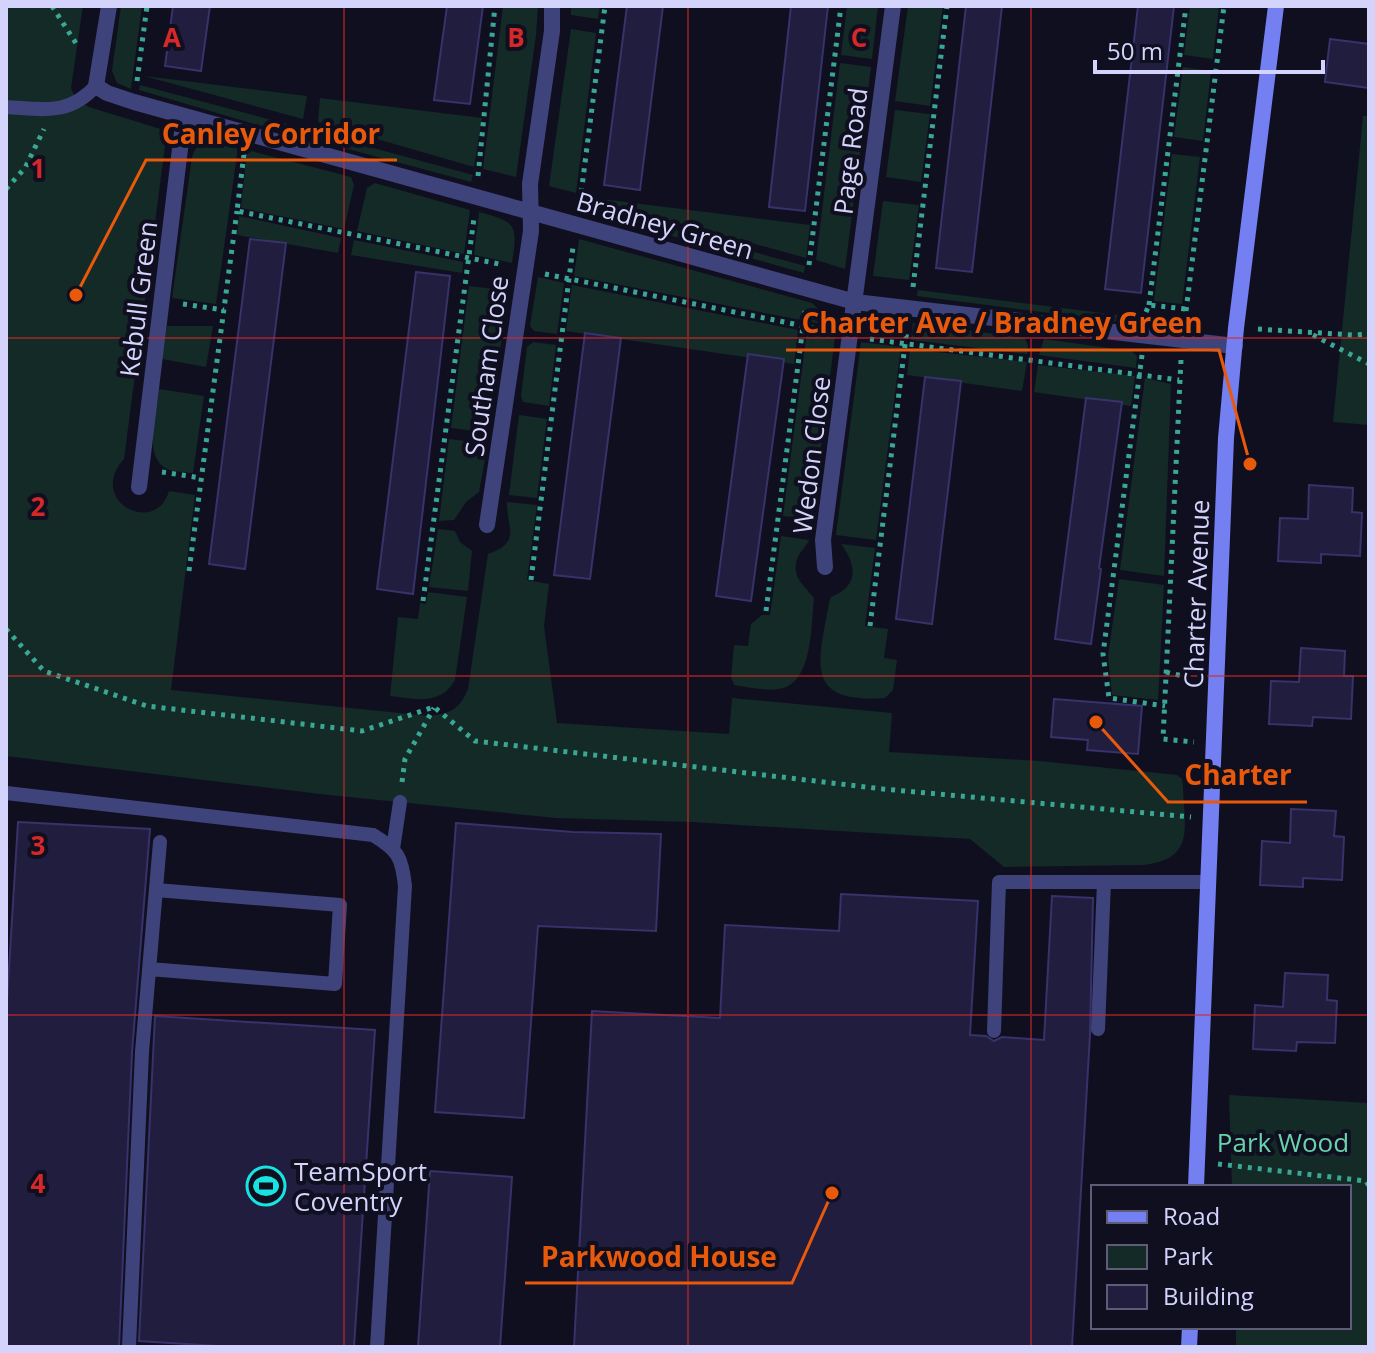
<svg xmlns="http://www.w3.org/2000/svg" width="1375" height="1353" viewBox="0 0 1375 1353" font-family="'Open Sans',sans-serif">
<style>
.green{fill:#132a26}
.building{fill:#201d3f;stroke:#373269;stroke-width:2}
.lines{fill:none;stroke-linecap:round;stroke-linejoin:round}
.path{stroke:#3aa795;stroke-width:5;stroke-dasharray:4 6;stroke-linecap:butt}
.lane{stroke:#3f437b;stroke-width:14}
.street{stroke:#3f437b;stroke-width:16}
.secondary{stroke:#747ff1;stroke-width:16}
.grid{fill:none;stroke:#d62828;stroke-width:2;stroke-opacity:0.55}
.labels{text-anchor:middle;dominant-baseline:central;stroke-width:8;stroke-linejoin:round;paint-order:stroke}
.street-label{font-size:26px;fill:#d3d3fb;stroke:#100f20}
.park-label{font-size:26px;fill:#67d3ac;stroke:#100f20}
.poi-label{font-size:26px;fill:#d3d3fb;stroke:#100f20;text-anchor:start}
.grid-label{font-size:26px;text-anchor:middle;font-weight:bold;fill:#d62828;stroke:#100f20;stroke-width:8;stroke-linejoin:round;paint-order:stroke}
.leader{fill:none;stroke:#e8590c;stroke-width:3}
.callout-dot{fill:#e8590c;stroke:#100f20;stroke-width:3}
.callout-label{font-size:28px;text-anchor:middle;font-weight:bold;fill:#e8590c;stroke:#100f20;stroke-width:8;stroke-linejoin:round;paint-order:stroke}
</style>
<rect width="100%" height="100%" fill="#100f20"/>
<path class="green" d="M6,6H83L71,88L76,99L89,107L167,131L124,459C86,501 156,537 169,491L195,495L171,690L429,716C450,714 460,709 468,689L488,554C523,542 506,526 507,502L537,505L527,580L549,584L544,626L557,723L729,734L732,698L892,713L889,752L1039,761L1177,775L1182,779L1183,786C1184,827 1196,859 1144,865L1004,867L970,839L692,822L556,818L329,795L6,756Z
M121,6H142L131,89L117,83L112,71Z
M503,6H538L536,35L516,177L483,169Z
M571,6H600L598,19L571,15Z
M847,6H878L872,59L841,55Z
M908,6H943L930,106L895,101Z
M1190,6H1219L1213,59L1184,55Z
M571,29L596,33L576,193L549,186Z
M840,63L871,67L845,269L816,260Z
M1183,67L1211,71L1203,141L1174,137Z
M144,76L307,96L303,119Z
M140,85L298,127L297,133L292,135L139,90Z
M320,98L482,118L474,167L318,122Z
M895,110L930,114L921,182L886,177Z
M1363,116H1369V425L1333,422Z
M318,133L473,175L471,182L322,142Z
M211,139L238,148L216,304L172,298L192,157C196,146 200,141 211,139Z
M247,150L351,177L354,185L344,229L241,208Z
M1172,154L1200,157L1182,304L1154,301Z
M375,183L470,210L464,254L357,231L367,188Z
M585,197L810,225L806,258Z
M883,201L919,205L909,280L873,276Z
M584,205L805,266L804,273L583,211Z
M479,212C516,222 518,224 512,263L474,255Z
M239,216L341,238L338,253L237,235Z
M579,239L812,303L826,316L832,326L574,276Z
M354,240L463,262L462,273L351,255Z
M538,277L564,283L557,334L534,331L530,326Z
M572,285L798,330L794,364L566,331Z
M469,286L503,290L508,294L489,428L483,432L451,428Z
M918,290L1143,318L1142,322L1134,324L917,296Z
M913,323L1025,338L1028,346L1027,354L911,340Z
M167,326H213L206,367L162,359Z
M807,331L835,337L812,519L783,516Z
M1044,339L1131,351L1137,356L1136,368L1039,355Z
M533,342L556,345L549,406L523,402L521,396L527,347Z
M861,342L901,347L876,540L836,535Z
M910,349L1027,362L1022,391L907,375Z
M1038,365L1135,376L1131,406L1034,392Z
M1145,378L1171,384L1164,576L1120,570Z
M159,389L204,396L193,473C185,472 174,472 167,469C142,457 157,411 159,389Z
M519,415L547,419L537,498L509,495Z
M449,439L481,443L487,448L479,492L466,502L454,520L439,521Z
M438,529L455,531L460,542L472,551L468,591L429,587Z
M781,536L809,540C806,547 801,550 798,557C790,577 804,585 814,598C811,625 813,686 778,689C764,691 748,687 734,685L731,677L734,645L748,646L751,624L762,615H770Z
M841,544L875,548L865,626L888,629L884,658L897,660L893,690L885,698C802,704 819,661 829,603L831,597C859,586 857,565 841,544Z
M1119,579L1164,585L1158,700L1112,695L1108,656Z
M428,592L467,597L455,680C440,706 416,699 390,696L398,617L418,619L420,603L426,604Z
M1229,1095L1369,1103V1347H1239L1236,1345V1327H1349V1187H1232Z"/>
<path class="building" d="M173,6H210L201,71L165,66Z
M447,6H483L470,104L434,100Z
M627,6H663L640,190L604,185Z
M791,6H828L805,211L769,207Z
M966,6H1002L972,272L936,268Z
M1138,6H1174L1141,293L1105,289Z
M1330,39L1369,44V88L1325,82Z
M250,239L286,243L245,569L209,564Z
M416,272L450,276L413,594L377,589Z
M585,333L621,338L590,579L554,575Z
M748,354L784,359L751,601L716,596Z
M925,377L961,381L932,624L896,619Z
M1086,398L1122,402L1099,568L1101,569L1091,644L1055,639Z
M1309,485L1353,488L1352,512L1362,513L1360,556L1321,554V563L1278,561L1280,518L1308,519Z
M1301,648L1345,651L1344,676H1353L1351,719L1313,717L1312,726L1269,724L1271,681L1299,682Z
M1054,699L1142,706L1138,754L1087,750L1088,740L1051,737Z
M1291,809L1336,811L1334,836L1344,837L1342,880L1303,878V887L1260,885L1262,841L1290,843Z
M18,822L150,829L132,1052L119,1347H6V1017Z
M456,823L573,832L661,834L656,931L538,926L524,1118L435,1112Z
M841,894L978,901L970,1035L986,1036L994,1041L1002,1037L1044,1040L1052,896L1093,898L1090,1034L1072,1347H574L592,1011L720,1018L725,925L839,931Z
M1285,973L1328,975L1327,1000L1337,1001L1335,1043L1297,1042L1296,1051L1253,1049L1255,1005L1283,1007Z
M155,1016L375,1030L354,1347H234L139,1341Z
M430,1171L512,1177L500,1347H418Z"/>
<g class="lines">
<path class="path" d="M52,6L79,48
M137,81L147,6
M244,154L237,211L504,265
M478,176L495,6
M6,189L25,168L44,129
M580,202L605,6
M809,265L841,6
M545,274L829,331
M913,287L947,6
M183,304L224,310
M1149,305L1186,6
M1186,311L1224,6
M1146,312L1149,305L1186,309
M1258,329L1353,335L1369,334
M1313,335L1369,364
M870,339L1179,380
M1142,355L1103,654L1109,698L1165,706
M1181,360L1163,739L1194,742
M162,472L201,478
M189,571L237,211
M531,580L573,247
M423,601L474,218
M766,611L805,311
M870,626L907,329
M6,629L44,671L147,706L362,731L434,707L475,741L883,789L1191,817
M1166,672L1195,679
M402,782L405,759L434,708
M1218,1164L1366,1181L1369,1186"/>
<path class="lane" d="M6,107C44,109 68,116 96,86
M6,793L373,835C398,850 402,857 405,886L377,1347
M393,849L400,802
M149,969L335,984L340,905L156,890
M1098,1029L1104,882
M994,1031L999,882H1208
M129,1347L142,1052L160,842"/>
<path class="street" d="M109,6L96,86L107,93L134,102L855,302L1235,346
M139,487L184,116
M487,525L531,231L530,184L552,31V6
M825,567L823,540L893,6"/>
<path class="secondary" d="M1196,1187L1226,438L1236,328L1276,6
M1189,1347L1190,1327"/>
</g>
<path class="grid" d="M344,6V1347M688,6V1347M1031,6V1347M6,338H1369M6,676H1369M6,1015H1369"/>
<defs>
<symbol id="stadium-ring" viewBox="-11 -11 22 22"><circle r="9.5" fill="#100f20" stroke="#17e3e0" stroke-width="1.5"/><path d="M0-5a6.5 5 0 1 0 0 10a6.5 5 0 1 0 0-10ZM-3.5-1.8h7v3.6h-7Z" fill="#17e3e0"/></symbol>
</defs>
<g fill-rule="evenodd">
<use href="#stadium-ring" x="244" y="1164" width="44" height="44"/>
</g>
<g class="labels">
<g class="street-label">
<text transform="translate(850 151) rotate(-83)">Page Road</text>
<text transform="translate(665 225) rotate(16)">Bradney Green</text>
<text transform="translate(138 299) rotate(-83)">Kebull Green</text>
<text transform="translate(486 366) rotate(-82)">Southam Close</text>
<text transform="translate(811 455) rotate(-83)">Wedon Close</text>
<text transform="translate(1196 594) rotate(-88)">Charter Avenue</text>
</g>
<g class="park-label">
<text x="1283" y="1142">Park Wood</text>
</g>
<g class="poi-label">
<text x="294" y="1171">TeamSport<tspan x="294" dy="30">Coventry</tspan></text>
</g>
</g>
<g class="grid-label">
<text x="172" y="47">A</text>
<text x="516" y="47">B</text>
<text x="859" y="47">C</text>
<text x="38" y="178">1</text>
<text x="38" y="516">2</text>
<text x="38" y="855">3</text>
<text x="38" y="1193">4</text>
</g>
<path class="leader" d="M76 295L146 160H397M1250 464L1219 350H786M1096 722L1168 802H1307M832 1193L792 1283H525"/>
<g class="callout-dot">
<circle cx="76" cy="295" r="8"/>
<circle cx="1250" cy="464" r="8"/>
<circle cx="1096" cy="722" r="8"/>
<circle cx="832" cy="1193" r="8"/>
</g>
<g class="callout-label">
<text x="271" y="144">Canley Corridor</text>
<text x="1002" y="333">Charter Ave / Bradney Green</text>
<text x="1238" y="785">Charter</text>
<text x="659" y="1267">Parkwood House</text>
</g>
<rect width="1375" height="1353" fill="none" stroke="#d3d3fb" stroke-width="16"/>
<rect x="1091" y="1185" width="260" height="144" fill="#100f20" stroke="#5e5d78" stroke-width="2"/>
<rect x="1107" y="1211" width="40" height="12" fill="#747ff1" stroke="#5e5d78" stroke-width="2"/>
<text x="1163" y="1225" font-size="24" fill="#d3d3fb">Road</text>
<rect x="1107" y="1245" width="40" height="24" fill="#132a26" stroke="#5e5d78" stroke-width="2"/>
<text x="1163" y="1265" font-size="24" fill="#d3d3fb">Park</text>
<rect x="1107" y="1285" width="40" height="24" fill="#201d3f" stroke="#5e5d78" stroke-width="2"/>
<text x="1163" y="1305" font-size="24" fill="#d3d3fb">Building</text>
<path d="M1095 60v12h228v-12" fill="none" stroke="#d3d3fb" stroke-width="4"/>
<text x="1107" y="60" font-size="24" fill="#d3d3fb" stroke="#100f20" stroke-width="6" paint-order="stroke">50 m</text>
</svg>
